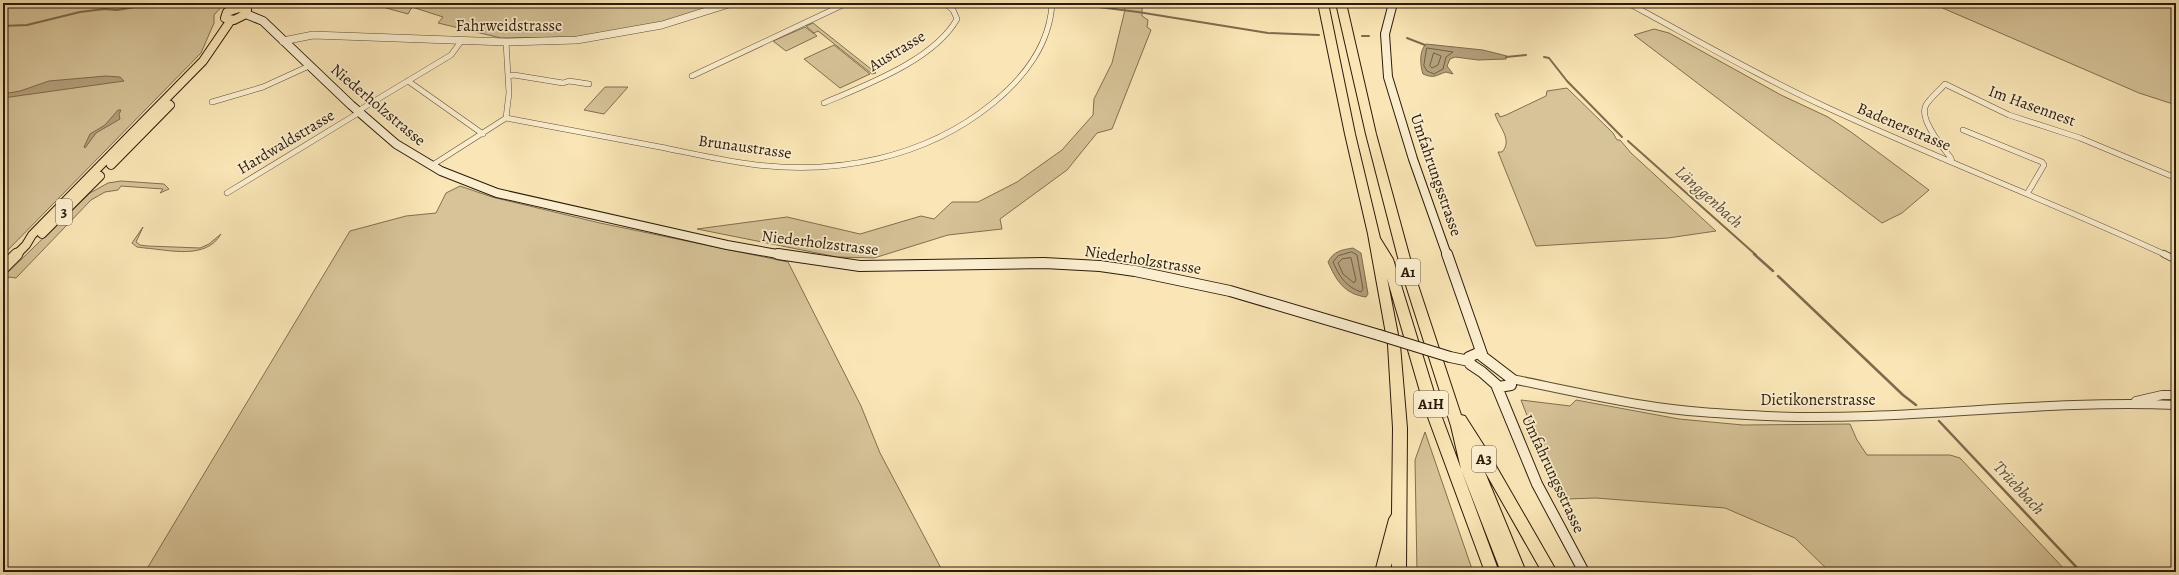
<svg xmlns="http://www.w3.org/2000/svg" width="2179" height="575" viewBox="0 0 2179 575" font-family="Alegreya,serif">
<style>
.green{fill:#d6c398;stroke:#806f50}
.water{fill:#b3a07b;stroke:#7d6b4d}
.lines{fill:none;stroke-linecap:round;stroke-linejoin:round}
.shore{stroke:#6f5e42;stroke-width:1}
.stream-far1{stroke:#7d6b4d;stroke-width:2}
.stream{stroke:#7d6b4d;stroke-width:2.5}
.minor-far1-casing{stroke:#5e4e34;stroke-width:6}
.minor-casing{stroke:#5e4e34;stroke-width:8}
.tertiary-far1-casing{stroke:#5e4e34;stroke-width:8}
.tertiary-casing{stroke:#5e4e34;stroke-width:10}
.secondary-far1-casing{stroke:#2b1b09;stroke-width:10}
.secondary-casing{stroke:#2b1b09;stroke-width:12}
.primary-far1-casing{stroke:#2b1b09;stroke-width:10}
.primary-casing{stroke:#2b1b09;stroke-width:13}
.motorway-casing{stroke:#2b1b09;stroke-width:2}
.minor-far1{stroke:#fbeecf;stroke-width:5}
.minor{stroke:#fbeecf;stroke-width:6}
.tertiary-far1{stroke:#fbeecf;stroke-width:7}
.tertiary{stroke:#fbeecf;stroke-width:8}
.secondary-far1{stroke:#fbeecf;stroke-width:8}
.secondary{stroke:#fbeecf;stroke-width:10}
.primary-far1{stroke:#f9e5b5;stroke-width:8}
.primary{stroke:#f9e5b5;stroke-width:11}
.motorway{fill:#f9e5b5;fill-rule:evenodd}
.secondary-bridge-casing{stroke:#2b1b09;stroke-width:12;stroke-linecap:butt}
.secondary-bridge{stroke:#fbeecf;stroke-width:10}
.labels{text-anchor:middle;dominant-baseline:central;stroke-width:3.5;stroke-linejoin:round;paint-order:stroke}
.shield{fill:#fbeecf;stroke:#695a44;stroke-width:1}
.shield-label{font-size:15px;font-weight:bold;fill:#2b1b09}
.street-label{font-size:16px;fill:#2b1b09;stroke:#fbeecf}
.water-label{font-size:17px;font-style:italic;fill:#615037;stroke:#fbeecf}
</style>
<rect width="100%" height="100%" fill="#f9e5b5"/>
<filter id="stains"><feTurbulence type="fractalNoise" baseFrequency=".005" numOctaves="4"/><feColorMatrix values="0 0 0 0 .2 0 0 0 0 .09 0 0 0 0 .02 0 0 0 .5 -.17"/></filter>
<radialGradient id="worn" r=".72"><stop offset=".6" stop-color="#630" stop-opacity="0"/><stop offset="1" stop-color="#630" stop-opacity=".3"/></radialGradient>
<path class="green" d="M3,3H225L214,15V23L201,53L3,255Z
M368,3H724L655,24L577,37L501,38L438,23L443,17L412,7L408,14Z
M1121,3H1142V16L1148,20L1147,27L1151,30L1112,129L1097,133L1067,170L1000,219L1002,229L948,235L874,258L837,257L697,229L787,217L860,234L921,216L934,219L952,202H978L1017,182L1062,150L1093,115L1094,99L1112,63L1125,10Z
M1931,3H2176V105L2139,93Z
M813,23L876,73L872,74L818,31L814,33L806,26Z
M805,27L817,36L786,51L773,41Z
M1654,29L1669,33L1781,95L1828,117L1851,132L1929,190L1902,213L1882,223L1634,35Z
M834,45L870,74L840,88L804,59Z
M605,87H628L604,114L584,110Z
M1567,88L1613,133L1617,140H1620L1631,153L1716,231L1668,238L1536,246L1498,152H1502C1513,140 1499,127 1495,114L1498,113L1500,117L1506,115L1546,96L1547,91Z
M121,181L164,184L169,189L160,193L163,189L121,186L118,190L105,192L91,200L16,278L9,277L3,284V277L90,193L108,183Z
M460,186L492,197L600,223L788,262L861,406L880,453L943,572H145L350,231L406,216L436,213L446,193Z
M143,227L136,242L140,245L147,246L200,248L209,244L221,234C206,260 170,250 145,248L137,247L132,243Z
M1521,400L1570,406L1576,400L1679,419L1743,425L1850,424L1857,440L1867,455H1950L1960,458L2067,572H1830L1795,538L1725,508L1596,498L1566,499L1538,444Z
M1425,432L1473,572H1417L1415,460Z"/>
<path class="water" d="M1426,44L1483,50L1507,56L1506,59L1478,60L1455,57L1450,59L1447,66L1453,74L1446,72C1436,75 1435,79 1423,74C1420,65 1419,51 1426,44Z
M106,76L120,77L124,81L3,98V94L20,91L49,81Z
M118,110H121L119,114L120,119L96,133L85,148L84,147L90,134L105,125Z
M1353,248L1361,253L1368,294L1366,297C1344,294 1336,280 1328,262C1334,251 1341,250 1353,248Z"/>
<g class="lines">
<path class="shore" d="M1427,48L1453,52L1446,57L1443,69L1434,74L1427,71L1424,66Z
M1434,53L1441,56L1438,65L1432,68L1430,66Z
M1352,252L1357,255L1363,289L1361,292C1346,287 1339,276 1333,262L1338,256Z
M1351,258L1356,280L1354,283L1343,274L1338,263L1342,259Z"/>
<path class="stream-far1" d="M1067,3L1138,12L1268,33L1319,35
M3,26L27,25L80,12L104,9L117,10L158,3
M1362,36H1369
M1407,38L1425,45
M1506,57L1526,55
M1544,57L1549,58L1567,81L1622,137
M1628,141L1756,255"/>
<path class="stream" d="M1754,254L1773,271
M1778,276L1903,395L1916,405
M1939,421L2081,572"/>
<defs>
<path id="minor-far1" d="M1628,3C1693,38 1758,76 1826,107C1938,159 2054,203 2166,255
M508,76L514,75L563,83L569,81L589,84
M692,76L847,3
M408,81L483,134
M212,102L263,87L309,66
M824,103C866,85 934,60 957,19L953,10L945,3
M358,111L451,55L462,40
M506,118C557,128 609,137 660,147C690,153 720,160 750,164C835,176 926,158 993,103C1024,78 1050,44 1052,3
M1963,130L2042,162L2044,165L2027,194
M1952,162L1951,158C1943,148 1918,119 1926,105C1930,98 1939,91 1945,84L2009,115L2080,138L2176,178
M431,166L506,118L509,93L506,42
M227,193L360,112"/>
<path id="minor" d="M2164,254L2176,260"/>
<path id="tertiary-far1" d="M283,41L313,35L506,42L577,40L662,25L732,3"/>
<path id="tertiary" d="M1512,379C1556,388 1600,398 1644,405C1684,412 1726,414 1767,416C1904,422 2040,399 2176,405
M2136,401L2162,395H2176"/>
<path id="secondary-far1" d="M1393,3L1385,34L1388,77L1413,159L1447,255
M246,14L263,21L351,105L396,144L441,171L497,193L727,245L783,255"/>
<path id="secondary" d="M778,254L860,266L1044,263L1100,266L1135,271L1230,291L1379,335
M1447,254L1482,354
M1478,353L1512,379L1511,385L1499,387L1482,372L1470,364L1469,357Z
M1450,357L1469,361
M1497,387L1537,484L1584,572"/>
<path id="primary-far1" d="M239,8L247,10L246,14L234,20L225,18L227,12Z
M111,165L170,105
M42,234L100,176
M16,255L26,245L32,235L203,61L231,20"/>
<path id="primary" d="M3,268L17,254"/>
<path id="motorway" d="M1318,3H1328L1355,134L1380,238L1393,259L1440,412L1499,572H1485L1426,412L1387,278L1400,345L1407,428L1406,572H1392V563L1389,572H1375L1389,519L1392,514L1393,428L1388,345L1368,234L1345,134Z
M1336,3H1346L1376,134L1414,273L1461,415L1465,416L1488,452L1557,572H1542L1484,470L1526,572H1501L1461,469L1451,426L1402,273L1366,134Z"/>
</defs>
<use href="#minor-far1" class="minor-far1-casing"/>
<use href="#minor" class="minor-casing"/>
<use href="#tertiary-far1" class="tertiary-far1-casing"/>
<use href="#tertiary" class="tertiary-casing"/>
<use href="#secondary-far1" class="secondary-far1-casing"/>
<use href="#secondary" class="secondary-casing"/>
<use href="#primary-far1" class="primary-far1-casing"/>
<use href="#primary" class="primary-casing"/>
<use href="#motorway" class="motorway-casing"/>
<use href="#minor-far1" class="minor-far1"/>
<use href="#minor" class="minor"/>
<use href="#tertiary-far1" class="tertiary-far1"/>
<use href="#tertiary" class="tertiary"/>
<use href="#secondary-far1" class="secondary-far1"/>
<use href="#secondary" class="secondary"/>
<use href="#primary-far1" class="primary-far1"/>
<use href="#primary" class="primary"/>
<use href="#motorway" class="motorway"/>
<defs>
<path id="secondary-bridge" d="M1379,335L1450,357"/>
</defs>
<use href="#secondary-bridge" class="secondary-bridge-casing"/>
<use href="#secondary-bridge" class="secondary-bridge"/>
</g>
<g class="labels">
<g class="shield">
<rect x="56" y="199" width="16" height="26" rx="3"/>
<rect x="1396" y="259" width="24" height="26" rx="3"/>
<rect x="1414" y="391" width="34" height="26" rx="3"/>
<rect x="1472" y="446" width="24" height="26" rx="3"/>
</g>
<g class="shield-label">
<text x="64" y="212">3</text>
<text x="1408" y="272">A1</text>
<text x="1431" y="404">A1H</text>
<text x="1484" y="459">A3</text>
</g>
<g class="street-label">
<text x="509" y="26">Fahrweidstrasse</text>
<text transform="translate(897 51) rotate(-31)">Austrasse</text>
<text transform="translate(378 105) rotate(40)">Niederholzstrasse</text>
<text transform="translate(2032 106) rotate(20)">Im Hasennest</text>
<text transform="translate(1904 127) rotate(23)">Badenerstrasse</text>
<text transform="translate(286 142) rotate(-31)">Hardwaldstrasse</text>
<text transform="translate(745 147) rotate(8)">Brunaustrasse</text>
<text transform="translate(1436 175) rotate(71)">Umfahrungsstrasse</text>
<text transform="translate(820 243) rotate(7)">Niederholzstrasse</text>
<text transform="translate(1143 260) rotate(9)">Niederholzstrasse</text>
<text x="1818" y="400">Dietikonerstrasse</text>
<text transform="translate(1553 474) rotate(65)">Umfahrungsstrasse</text>
</g>
<g class="water-label">
<text transform="translate(1709 197) rotate(42)">Länggenbach</text>
<text transform="translate(2019 488) rotate(47)">Trüebbach</text>
</g>
</g>
<rect width="2179" height="575" fill="none" stroke="#f9e5b5" stroke-width="16"/>
<rect x="4" y="4" width="2171" height="567" fill="none" stroke="#2b1b09" stroke-width="2"/>
<rect x="8" y="8" width="2163" height="559" fill="none" stroke="#2b1b09"/>
<rect width="100%" height="100%" filter="url(#stains)"/>
<rect width="100%" height="100%" fill="url(#worn)"/>
</svg>
